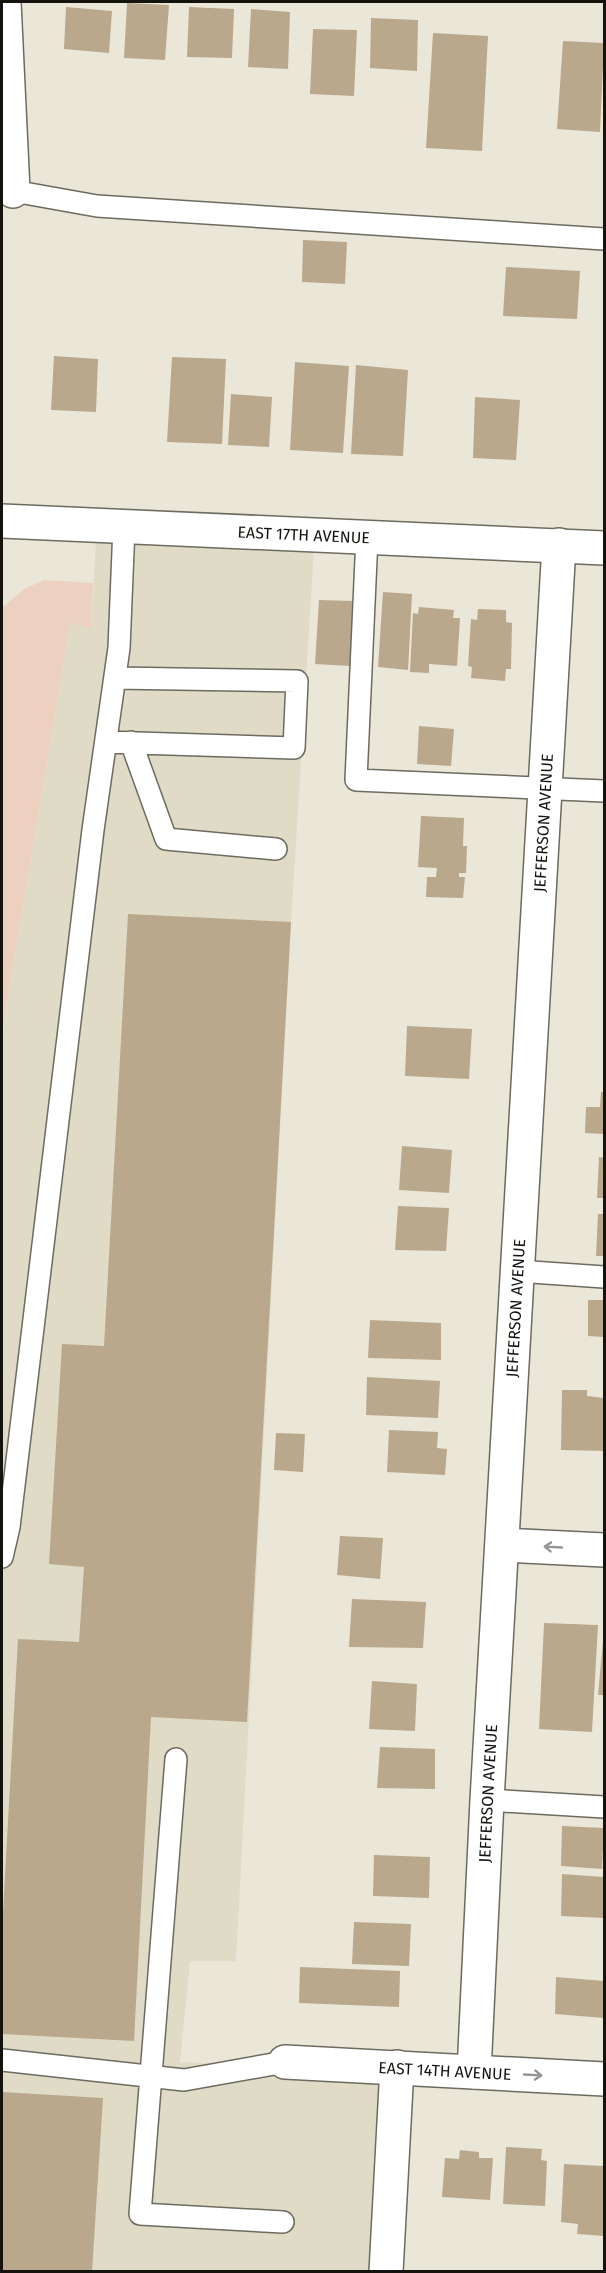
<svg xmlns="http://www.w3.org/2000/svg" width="606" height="2273" viewBox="0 0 606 2273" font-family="'Fira Sans',sans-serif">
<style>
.built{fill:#dfdbc6}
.green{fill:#edd1c0}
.building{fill:#baa88d}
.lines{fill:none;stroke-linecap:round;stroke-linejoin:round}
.lane-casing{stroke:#6d6b5f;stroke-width:24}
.street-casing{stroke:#6d6b5f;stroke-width:36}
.secondary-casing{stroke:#6d6b5f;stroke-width:36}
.lane{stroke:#fff;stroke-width:21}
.street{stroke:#fff;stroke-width:33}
.secondary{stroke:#fff;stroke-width:33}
.oneway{stroke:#959593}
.labels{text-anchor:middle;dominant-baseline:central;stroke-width:4.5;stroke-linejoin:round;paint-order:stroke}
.street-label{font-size:16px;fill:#14130e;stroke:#fff}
</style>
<rect width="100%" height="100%" fill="#eae7d9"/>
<path class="built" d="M97,526L315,533L291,922L236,1961H190L180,2062L399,2073L390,2271L2,2272V1033L70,622L91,627Z"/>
<path class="green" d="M44,580L93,583L91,628L70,623L2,1033V604L4,606L26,588Z"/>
<path class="building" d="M127,3L169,5L165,60L124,58Z
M66,7L112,11L109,53L64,49Z
M189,7L234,9L232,58L187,57Z
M251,9L290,12L288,69L248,67Z
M371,18L418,20L417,71L370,68Z
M313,29L357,30L354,96L310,94Z
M433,33L488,36L482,151L426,148Z
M563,41L604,43L600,132L557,129Z
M303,240L347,242L345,284L302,282Z
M506,267L580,271L577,319L503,316Z
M54,356L98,359L96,412L51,410Z
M172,357L226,359L222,444L167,442Z
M295,362L349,366L343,453L290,450Z
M356,365L408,370L403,456L351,454Z
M231,394L272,397L269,447L228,445Z
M475,397L520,400L516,460L473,458Z
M383,592L412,594L408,670L378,667Z
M319,600L354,601L350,666L315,664Z
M419,607L454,610L453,618H460L457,666L429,664V673L410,672L413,613L418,614Z
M478,609L506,610V622L512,623L511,669H506L505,681L471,678L472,667L468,666L471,619L477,620Z
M419,726L454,729L451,766L417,764Z
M421,816L464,818L463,846H467L466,873H459V877H465L463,898L426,897L427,877H436L437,868L418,867Z
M128,914L291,922L247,1722L151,1717L134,2041L2,2034V1931L18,1639L79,1642L84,1567L49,1564L62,1344L104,1346Z
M407,1026L472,1029L469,1079L405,1076Z
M601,1092H604V1134L585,1133L586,1107H600Z
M402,1146L452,1150L449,1193L399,1190Z
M599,1157L604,1158V1198H597Z
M398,1206L449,1208L446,1251L395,1250Z
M598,1214H604V1256H596Z
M588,1300H604V1337L588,1336Z
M370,1320L441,1323V1360L368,1358Z
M367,1377L440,1381L438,1418L366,1415Z
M562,1390H587V1396L604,1398V1451L561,1450Z
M389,1430L438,1432L437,1448L447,1449L445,1475L387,1472Z
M276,1433L305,1434L303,1472L274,1470Z
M340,1536L383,1538L380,1579L337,1575Z
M352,1599L426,1602L423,1648L349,1647Z
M544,1623L598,1625L592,1732L539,1729Z
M603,1640H604V1695H598Z
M372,1681L417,1684L415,1731L369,1729Z
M380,1747L435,1749V1789L377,1788Z
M562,1826L604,1828L602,1869L561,1866Z
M374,1855L430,1857L429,1898L373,1896Z
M562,1874L604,1877V1918L561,1916Z
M354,1922L411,1924L409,1966L352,1964Z
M300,1967L400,1971L399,2007L299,2003Z
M556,1977L604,1981V2018L555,2014Z
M2,2092L103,2098L92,2272H2Z
M506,2147L542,2149L541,2160L547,2161L545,2206L503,2204Z
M460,2150L479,2152V2158H493L490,2200L442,2197L445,2158L459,2159Z
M564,2164L604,2166V2236L577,2234L578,2224L561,2222Z"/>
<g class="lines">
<defs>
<path id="lane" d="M13,191L97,206L604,239
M367,537L356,780L604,791
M106,742L294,748L297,681L115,678
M131,742L166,839L276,849
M517,1271L604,1277
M2,1557L9,1527L93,830L119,648L124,527
M176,1759L140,2214L283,2222
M487,1800L604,1807
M2,2060L184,2080L285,2062"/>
<g id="street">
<path d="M4,2L13,191"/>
<path d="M502,1545L604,1550"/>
<path id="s1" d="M285,2062L604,2079"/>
<path id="s2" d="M474,2072L487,1800L559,545"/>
<path d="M386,2272L397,2067"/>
</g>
<g id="secondary">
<path id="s3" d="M2,521L604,548"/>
</g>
</defs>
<use href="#lane" class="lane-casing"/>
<use href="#street" class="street-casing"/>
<use href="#secondary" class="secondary-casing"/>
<use href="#lane" class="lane"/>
<use href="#street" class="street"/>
<use href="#secondary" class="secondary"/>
</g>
<defs><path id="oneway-shaft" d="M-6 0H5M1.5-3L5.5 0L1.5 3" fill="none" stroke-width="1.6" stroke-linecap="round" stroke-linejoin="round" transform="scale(1.5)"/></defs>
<g class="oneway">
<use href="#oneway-shaft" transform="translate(553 1547) rotate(-177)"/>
<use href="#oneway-shaft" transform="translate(533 2075) rotate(3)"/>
</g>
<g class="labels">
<g class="street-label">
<text stroke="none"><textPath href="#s3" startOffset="302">EAST 17TH AVENUE</textPath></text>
<text stroke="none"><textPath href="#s2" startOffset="1251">JEFFERSON AVENUE</textPath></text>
<text stroke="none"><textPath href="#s2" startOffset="765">JEFFERSON AVENUE</textPath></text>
<text stroke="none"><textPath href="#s2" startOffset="279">JEFFERSON AVENUE</textPath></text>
<text stroke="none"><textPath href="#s1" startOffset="160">EAST 14TH AVENUE</textPath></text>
</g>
</g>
<rect width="606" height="2273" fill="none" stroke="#14130e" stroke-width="6"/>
</svg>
